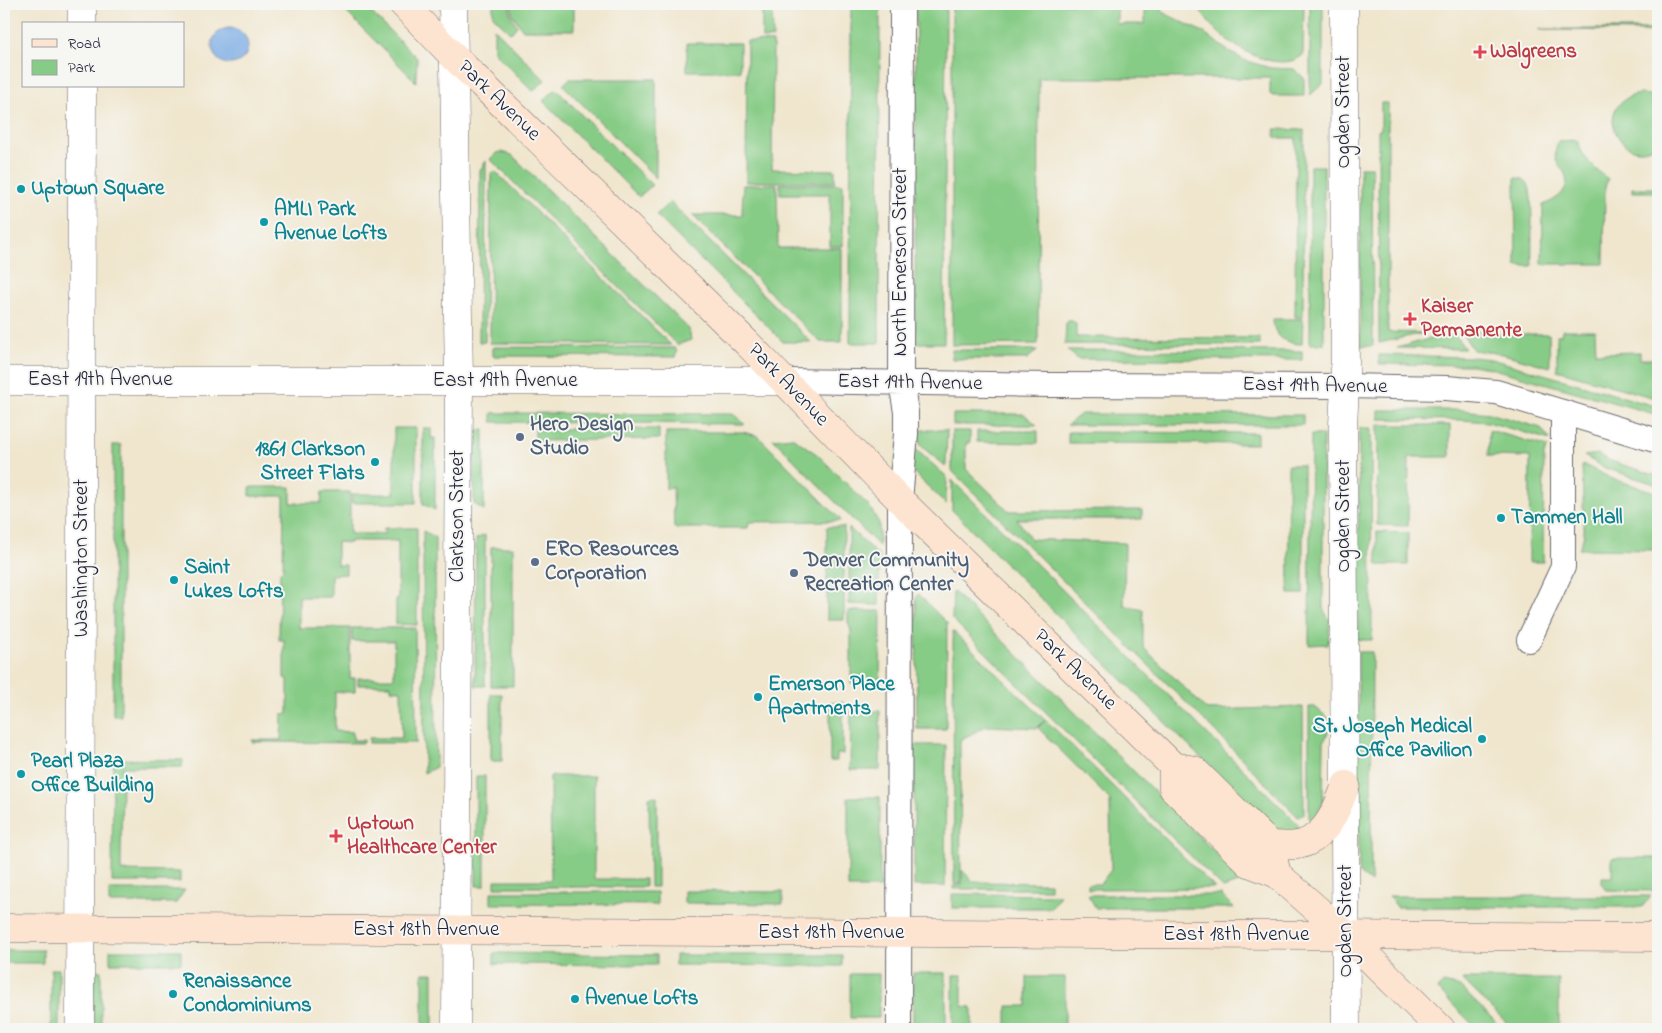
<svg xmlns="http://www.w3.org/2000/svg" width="1662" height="1033" viewBox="0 0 1662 1033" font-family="'Indie Flower',sans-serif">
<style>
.green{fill:#87cc86;stroke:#547760}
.water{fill:#78aae4;stroke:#4d6690}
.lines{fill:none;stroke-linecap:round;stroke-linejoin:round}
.minor-casing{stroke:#6a676e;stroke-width:26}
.tertiary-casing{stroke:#6a676e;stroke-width:29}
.secondary-casing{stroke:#6a676e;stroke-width:29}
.minor{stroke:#fff;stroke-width:24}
.tertiary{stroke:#fff;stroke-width:28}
.secondary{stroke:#fde4d0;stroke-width:28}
.health-dot{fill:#e0444e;stroke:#f6f6f2;stroke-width:2}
.culture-dot{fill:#0f9aa8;stroke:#f6f6f2;stroke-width:2}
.service-dot{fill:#5c6f8a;stroke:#f6f6f2;stroke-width:2}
.labels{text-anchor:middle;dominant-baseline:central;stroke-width:4;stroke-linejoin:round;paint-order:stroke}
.health-label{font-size:21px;font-weight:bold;fill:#be3a42;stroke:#f6f6f2;text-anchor:start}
.street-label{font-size:21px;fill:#22223b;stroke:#f6f6f2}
.culture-label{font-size:21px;font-weight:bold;fill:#0d838f;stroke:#f6f6f2;text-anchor:start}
.service-label{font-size:21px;font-weight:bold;fill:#4e5e75;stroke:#f6f6f2;text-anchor:start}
</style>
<rect width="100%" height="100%" fill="#f6f6f2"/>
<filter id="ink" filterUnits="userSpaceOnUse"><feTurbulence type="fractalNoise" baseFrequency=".02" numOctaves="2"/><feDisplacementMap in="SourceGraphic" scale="10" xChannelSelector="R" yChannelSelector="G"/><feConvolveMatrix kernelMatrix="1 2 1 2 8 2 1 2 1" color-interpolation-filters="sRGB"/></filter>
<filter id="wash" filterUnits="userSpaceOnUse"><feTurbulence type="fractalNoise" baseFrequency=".0096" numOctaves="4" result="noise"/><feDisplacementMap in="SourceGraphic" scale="20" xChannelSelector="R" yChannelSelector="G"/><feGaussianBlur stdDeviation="1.12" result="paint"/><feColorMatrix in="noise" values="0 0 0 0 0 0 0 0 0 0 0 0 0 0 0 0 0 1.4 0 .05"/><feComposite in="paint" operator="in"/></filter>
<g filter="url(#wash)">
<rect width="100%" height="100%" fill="#f0e6ce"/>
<path class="green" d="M338,4H363L417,58L416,82Z
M493,4H510V14L517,26L511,33L493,16Z
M512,4H574V30H523L512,14Z
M762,4H772L773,38L762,39Z
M851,4H880L879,343H850Z
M916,4H946L944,343H915Z
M952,4H1117V24H1145V4H1162V11L1166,14L1203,32L1228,51L1244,60L1270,68L1294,69L1304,78V96H1273L1270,94V78H1039L1038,344L952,345Z
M1198,4H1304L1303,55C1275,79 1207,35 1198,4Z
M1310,4H1323V84L1310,95Z
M494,28L545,80L533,91L494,52Z
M1539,29H1658V33L1643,31L1539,30Z
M747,41L773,42L772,169L835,170V182H746Z
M687,43H740V71H687Z
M569,79H656V178L563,85Z
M556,89L652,185L639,197L543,101Z
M1640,94L1649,95L1658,100V143C1623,172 1587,103 1640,94Z
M1381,103H1388V332L1424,333L1379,343L1378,130H1381Z
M1275,129L1304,130L1303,317H1295L1296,138H1275Z
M1577,140C1582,158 1594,168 1608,179L1605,187L1604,264H1542L1543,205C1556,200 1572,190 1565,174C1563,169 1558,165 1556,160C1554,154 1556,147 1558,141Z
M502,152L512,155L689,329L691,340L677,345L490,159L496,153Z
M486,161L485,342H479L480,170Z
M1310,166H1324V344H1310Z
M1360,167H1372L1373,346H1360Z
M495,171L671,345L490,343L491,173Z
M1515,178C1521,178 1525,179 1528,184C1534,195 1531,250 1532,266H1516Z
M777,184L778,248H842V342H820L692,215H742L743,185Z
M780,184H843V246H830V194H780Z
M1632,188H1658V192H1632Z
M670,202L811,342H783L656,215Z
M1273,319H1303L1302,344C1286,344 1273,337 1273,319Z
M1068,321H1073L1076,324V337L1260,338V345L1065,344L1066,323Z
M1562,330H1595L1596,353L1640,352V359H1658V399L1557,370V335H1561Z
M1461,331H1483L1484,334H1549L1550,367L1503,354L1473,350Z
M1453,332L1465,349L1397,348Z
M493,347L675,348L677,352L675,357L493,356Z
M952,350H1038L1027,359H952Z
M1067,350L1302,351V360L1078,359Z
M1379,355L1472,357L1491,359L1658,407V415L1490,368L1472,365L1379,364Z
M1379,410H1462L1489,413L1541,428L1550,440L1488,422L1461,420L1379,419Z
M492,413L733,414L745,424L492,422Z
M953,414H1024L1037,425H953Z
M1081,414L1303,415V425H1067Z
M1378,425H1450V457H1409L1408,526L1377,525Z
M394,428H416V503H352V494H394Z
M423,428H431V438H435V510L423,504Z
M1359,428H1371L1372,640H1358Z
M535,429H659V439L535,441Z
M474,430H484V510L474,504Z
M917,430H947L946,467L921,446Z
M1489,430L1548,447L1544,454L1543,562H1529L1530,457L1488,456Z
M952,431H970V443H966V469L1009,511L1142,510V519H1017L1031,539L1125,543L1124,605L1143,610V647L1207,710L1303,707L1304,814L1298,817L1214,730L952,471Z
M977,431H1038V443L977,442Z
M666,432H743L758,436L840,519V521L749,522L748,528H674L673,488L666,489Z
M1068,432L1257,433V444L1068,443Z
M1311,435H1323V609L1330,621L1328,644L1309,645Z
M792,437L818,455L869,506L879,523V546L773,439Z
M113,445H121V716H113Z
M911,445L947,477L946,504L911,470Z
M1598,454L1608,460L1658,476V485L1605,468L1584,456Z
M1582,464L1613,479L1658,493V550L1579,549L1584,535Z
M1288,465H1303V594H1289Z
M952,480L1299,825L1297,832H1281L1271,828L952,510Z
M250,487H291V503H321L322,492H350V534H384V528H417V625L396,624V600H398V541H350V543L337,542V565H346V574L331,575V597H299V628H350V678H355V692H335V731L353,732V740H364V743L252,742V740H281L282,714H288V679L284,678V640H279L280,571L283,570L284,496H250Z
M827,527H844V620H827Z
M849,528L879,556V605L849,604Z
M423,531L435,537L436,767L424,773Z
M1377,532L1408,533V565H1377Z
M485,535V686H475L476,539Z
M491,547H513V686H491Z
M953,591L1244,881L1223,888L952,619Z
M918,594L947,623L946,729H917L916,599Z
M848,611H881L880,683H851V631L848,622Z
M352,628H415L416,743H369V738H402L401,690L391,689V685H358V678H394V641H352Z
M953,631L1045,720L1037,728L986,726L960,740L961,884H954Z
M1358,652H1372L1371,883L1359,873Z
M491,694H502V761H491Z
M830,702H843V754H837V761H830Z
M1309,707H1315L1329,719L1328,732L1324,742L1323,801L1318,815L1314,821L1309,820Z
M851,711H880V770H850Z
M1046,720L1215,888L1088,889V884H1100L1111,870L1110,800L1038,728Z
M914,745H946L945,886H914Z
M113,759L183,760L182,767H122L121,871L180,872V882H112Z
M476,776H485V886H476Z
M550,776H594V879H645V887H495V880H551Z
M657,796V887H650L649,797Z
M848,797H880V888H848Z
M1612,858H1658V891L1606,890L1602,884V877H1612Z
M962,870L974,882L1050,883V889H953V886L962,885Z
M109,890H185L176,903H109Z
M684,891L783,892V904L684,903Z
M491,892H657V905L491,904Z
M952,894L1060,895L1051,908H952Z
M1088,895H1221L1234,908H1096Z
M1389,896H1651L1642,907H1397Z
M4,950H43V963H4Z
M110,950H181V963H110Z
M494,953L657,955V965L494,964Z
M675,955H842V966L675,965Z
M51,969H59V1029H51Z
M94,970L101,971V1029H93Z
M423,973H433V1029H423Z
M913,973H946V1029H913Z
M850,974H879V1018H850Z
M953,975H962V1006L972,1007V1029H953Z
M1027,977H1065V1029H1007V1006H1027Z
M1462,979H1559V1029H1513Z
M1443,983L1460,987L1503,1029H1477L1437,989Z"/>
<path class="water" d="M212 46a18 18 0 1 1 36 0a18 18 0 1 1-36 0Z"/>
</g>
<g filter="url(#ink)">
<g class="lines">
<defs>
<path id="minor" d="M785,381L1051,385L1345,386L1446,388L1496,392L1658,441
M1529,640L1563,567V412
M899,1029L900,500L906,434V412L901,382L902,4"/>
<path id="tertiary" d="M453,4L459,380L456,1029
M1344,4L1345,386L1343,425L1346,1029
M82,24V4
M4,381H785
M80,1029L82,86"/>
<path id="secondary" d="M403,4L452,55L747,343L900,500L1173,766L1194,770L1270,845L1277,874
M1173,766V788L1249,863L1277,874L1346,935L1441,1029
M1270,845C1281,845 1291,847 1302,844C1327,836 1338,807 1346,785
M4,928L1658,937"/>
</defs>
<use href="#minor" class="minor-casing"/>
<use href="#tertiary" class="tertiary-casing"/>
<use href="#secondary" class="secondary-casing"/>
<use href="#minor" class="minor"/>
<use href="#tertiary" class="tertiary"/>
<use href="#secondary" class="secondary"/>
</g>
</g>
<g class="health-dot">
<path d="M1477.5 44.5h5v5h5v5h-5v5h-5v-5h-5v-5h5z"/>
<path d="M1407.5 311.5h5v5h5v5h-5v5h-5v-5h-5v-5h5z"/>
<path d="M333.5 828.5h5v5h5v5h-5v5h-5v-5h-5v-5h5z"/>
</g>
<g class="culture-dot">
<circle cx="21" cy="189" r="5"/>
<circle cx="264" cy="222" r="5"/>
<circle cx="375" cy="462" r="5"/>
<circle cx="1501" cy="518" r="5"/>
<circle cx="174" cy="580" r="5"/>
<circle cx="758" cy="697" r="5"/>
<circle cx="1482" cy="739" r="5"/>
<circle cx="21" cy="774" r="5"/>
<circle cx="173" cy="994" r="5"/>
<circle cx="575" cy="999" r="5"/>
</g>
<g class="service-dot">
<circle cx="520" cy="437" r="5"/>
<circle cx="535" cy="562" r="5"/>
<circle cx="794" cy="573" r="5"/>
</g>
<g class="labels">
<g class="health-label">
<text x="1490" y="52">Walgreens</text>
<text x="1421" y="307">Kaiser<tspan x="1421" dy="24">Permanente</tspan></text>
<text x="347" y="824">Uptown<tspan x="347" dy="24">Healthcare Center</tspan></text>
</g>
<g class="street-label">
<text transform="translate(499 101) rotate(44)">Park Avenue</text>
<text transform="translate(1344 112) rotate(-90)">Ogden Street</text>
<text transform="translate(901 262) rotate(-90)">North Emerson Street</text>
<text x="100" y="380">East 19th Avenue</text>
<text x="505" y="381">East 19th Avenue</text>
<text transform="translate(910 383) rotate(1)">East 19th Avenue</text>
<text transform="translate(788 385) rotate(46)">Park Avenue</text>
<text transform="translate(1315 386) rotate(1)">East 19th Avenue</text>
<text transform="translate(458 516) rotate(-90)">Clarkson Street</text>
<text transform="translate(1344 516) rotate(-90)">Ogden Street</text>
<text transform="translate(82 558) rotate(-90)">Washington Street</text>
<text transform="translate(1075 670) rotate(44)">Park Avenue</text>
<text transform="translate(1346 921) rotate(-90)">Ogden Street</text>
<text x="426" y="930">East 18th Avenue</text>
<text x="831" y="933">East 18th Avenue</text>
<text x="1236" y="935">East 18th Avenue</text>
</g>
<g class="culture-label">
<text x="31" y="189">Uptown Square</text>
<text x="274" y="210">AMLI Park<tspan x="274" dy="24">Avenue Lofts</tspan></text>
<text x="365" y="450" text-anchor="end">1861 Clarkson<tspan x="365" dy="24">Street Flats</tspan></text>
<text x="1511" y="518">Tammen Hall</text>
<text x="184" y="568">Saint<tspan x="184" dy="24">Lukes Lofts</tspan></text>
<text x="768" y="685">Emerson Place<tspan x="768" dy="24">Apartments</tspan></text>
<text x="1472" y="727" text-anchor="end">St. Joseph Medical<tspan x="1472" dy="24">Office Pavilion</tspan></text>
<text x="31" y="762">Pearl Plaza<tspan x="31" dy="24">Office Building</tspan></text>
<text x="183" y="982">Renaissance<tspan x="183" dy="24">Condominiums</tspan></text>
<text x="585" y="999">Avenue Lofts</text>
</g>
<g class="service-label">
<text x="530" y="425">Hero Design<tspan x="530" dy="24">Studio</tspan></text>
<text x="545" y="550">ERO Resources<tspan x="545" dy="24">Corporation</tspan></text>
<text x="804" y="561">Denver Community<tspan x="804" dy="24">Recreation Center</tspan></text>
</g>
</g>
<rect width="1662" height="1033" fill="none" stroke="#f6f6f2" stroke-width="20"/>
<rect x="22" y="22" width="162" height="65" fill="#f6f6f2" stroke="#a1a1a9"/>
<rect x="32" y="39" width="25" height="8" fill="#fde4d0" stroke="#a1a1a9"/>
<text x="68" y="48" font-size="15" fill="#22223b">Road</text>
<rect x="32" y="60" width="25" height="15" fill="#87cc86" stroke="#a1a1a9"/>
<text x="68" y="72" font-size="15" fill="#22223b">Park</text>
</svg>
